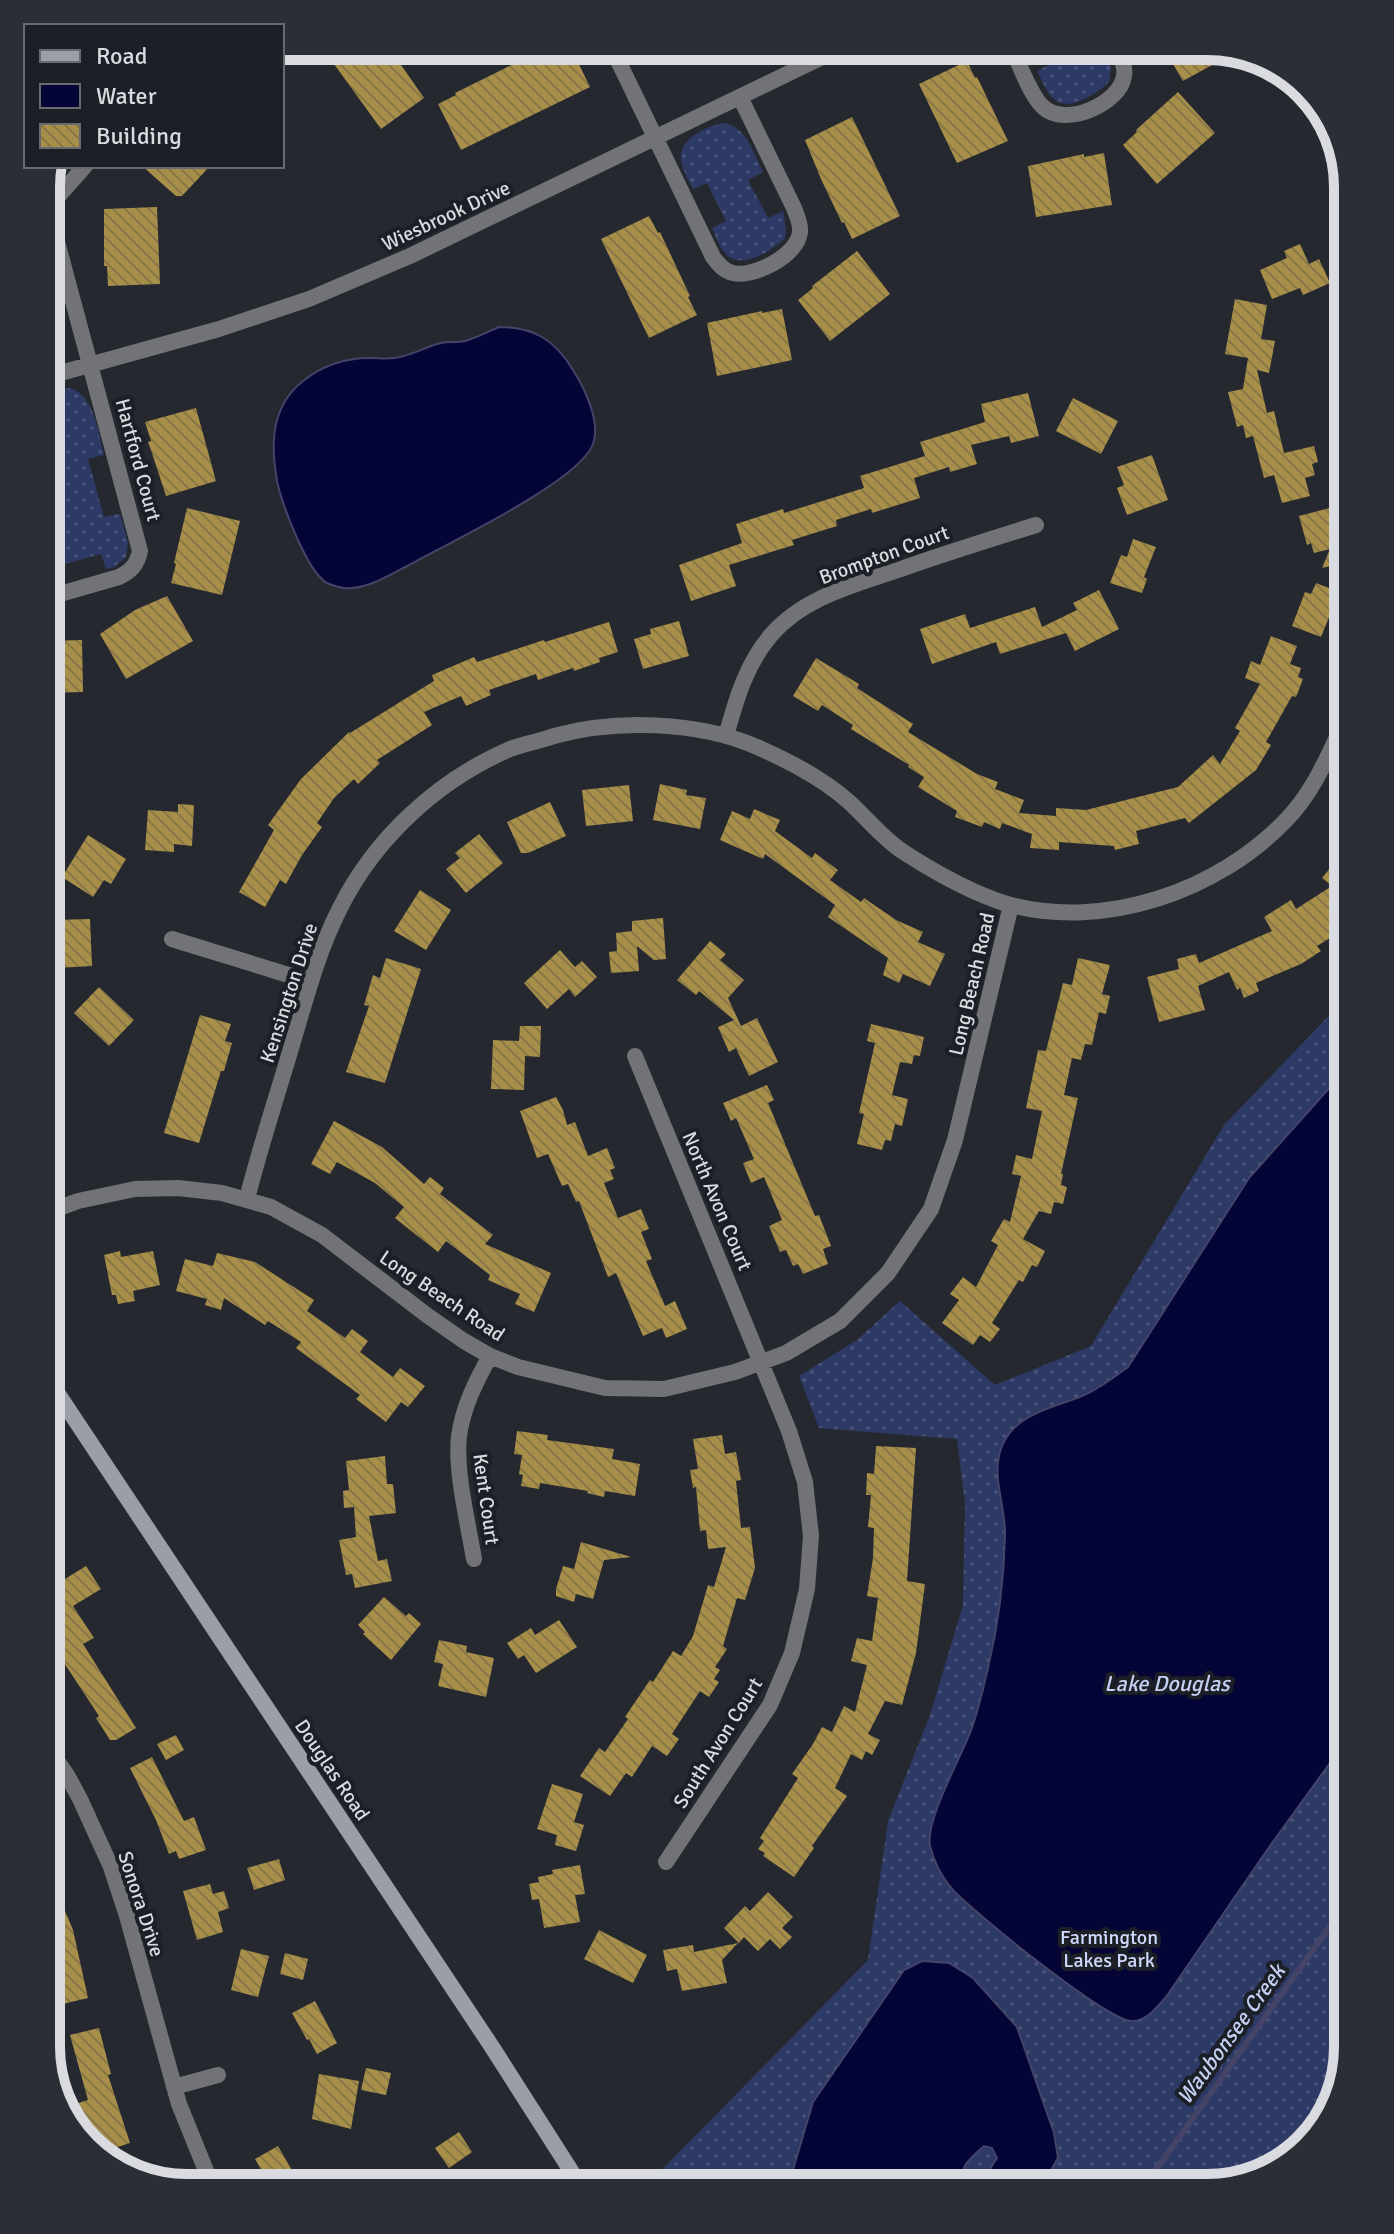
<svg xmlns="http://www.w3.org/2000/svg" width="1394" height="2234" viewBox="0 0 1394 2234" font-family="Signika,sans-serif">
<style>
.grass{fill:url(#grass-dots)}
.water{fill:#040436;stroke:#444469;stroke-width:2}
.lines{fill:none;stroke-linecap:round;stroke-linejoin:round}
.stream{stroke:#444469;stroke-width:6}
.building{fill:url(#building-back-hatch)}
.street{stroke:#727377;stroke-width:16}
.secondary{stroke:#9b9ea4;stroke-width:16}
.labels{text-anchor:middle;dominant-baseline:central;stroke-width:8;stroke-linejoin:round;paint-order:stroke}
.street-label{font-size:20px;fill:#d9dbe0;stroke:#1c1f26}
.park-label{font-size:20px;fill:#cfdbfe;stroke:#1c1f26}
.water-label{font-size:22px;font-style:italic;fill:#c4d0f2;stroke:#1c1f26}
.rim{fill:none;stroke:#d9dbe0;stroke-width:10}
</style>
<defs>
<pattern id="grass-dots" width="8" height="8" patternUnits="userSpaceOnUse" patternTransform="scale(2)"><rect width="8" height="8" fill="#2e3a66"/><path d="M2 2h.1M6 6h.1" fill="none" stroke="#4c567c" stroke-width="1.8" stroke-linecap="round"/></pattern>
<pattern id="building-back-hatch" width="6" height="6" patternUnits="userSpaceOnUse" patternTransform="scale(2)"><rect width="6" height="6" fill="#a78e49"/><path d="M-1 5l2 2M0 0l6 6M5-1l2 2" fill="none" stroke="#887747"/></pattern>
</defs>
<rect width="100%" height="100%" fill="#262830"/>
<path class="grass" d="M1043,46H1084L1092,63L1107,56L1111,68L1109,82C1097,93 1070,112 1055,100C1046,93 1042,80 1037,71L1051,64Z
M724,123C747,127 753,153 763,172L748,180L768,218L783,211L786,229L785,238C773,250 744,269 728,256C720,249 716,237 712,228L726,221L707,183L693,189C689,180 681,169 681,158C680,138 707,126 724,123Z
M70,388C95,396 98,433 104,455L88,459L104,517L120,514L128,543L126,557L114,567L106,569L101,554L46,569V392Z
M1348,996V2047L1324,2125L1270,2173L1207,2188H644L868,1960L888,1821L930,1715L963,1605L965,1503L957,1439L819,1428L799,1376L857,1340L900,1301L995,1385L1091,1346L1224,1125Z"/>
<path class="water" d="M499,327C534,327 555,340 573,370C585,389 601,422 593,444C579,482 446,544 407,566C388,576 361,593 339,587C335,586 331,585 327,583C307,572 282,504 277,481C275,469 273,451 274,439C275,416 285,395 303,381C323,365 345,358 370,358C378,358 387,359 395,358C411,356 425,347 441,343C449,341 457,343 465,341C476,338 488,332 499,327Z
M1348,1067V1738L1265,1853L1166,1997C1157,2007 1147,2021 1132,2021C1107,2021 973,1912 952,1889C941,1876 934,1862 930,1846C925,1821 960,1759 970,1733C978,1712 983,1690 988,1668C998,1626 1004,1580 1005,1536C1006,1506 990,1475 1002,1446C1016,1413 1053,1408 1082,1396C1099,1389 1113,1378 1128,1367L1249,1178Z
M922,1961L949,1963L973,1978L1017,2027L1054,2133L1058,2158L1041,2188H988C984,2177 991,2167 997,2158L992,2148L984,2146C968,2160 959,2166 963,2188H784L790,2180L813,2102L904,1970Z"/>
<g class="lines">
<path class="stream" d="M1143,2188L1348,1901"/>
</g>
<path class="building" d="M321,46H388L424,98L381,129Z
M550,46H570L590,87L461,150L438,104L456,95L455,93Z
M654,46H702L663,65Z
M1177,46H1216L1234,53L1183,81L1166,52Z
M967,61L975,78L977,77L1008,141L957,163L919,84Z
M1178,92L1215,133L1157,184L1123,145L1137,132L1136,130Z
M852,117L900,216L852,239L844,222L842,223L821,179L805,140Z
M1104,153L1112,205L1036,217L1028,166L1084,154V157Z
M142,166H210L182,196H176Z
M157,207L160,284L108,286L107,266H104V209Z
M649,216L658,233L660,232L690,296L688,297L697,315L649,338L601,239Z
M1300,244L1309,264L1319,259L1330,283L1303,295L1300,288L1272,299L1260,270L1287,258L1284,251Z
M857,251L890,294L830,341L798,300L813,288L812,286Z
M1235,299L1267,305L1261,339L1275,341L1269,373L1257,370L1267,413L1274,411L1284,453L1314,446L1318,462L1312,464L1315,475L1305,478L1310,496L1282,503L1274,475L1264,478L1253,436L1246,438L1243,425L1237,427L1228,392L1243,389L1248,358L1225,354Z
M782,309L792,360L717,376L707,323L762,311V313Z
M1028,393L1039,436L1011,443L1009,436L971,445L977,464L950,472L949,467L914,478L920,498L872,513L871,509L836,520L837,526L792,540L794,545L729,565L736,586L691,601L679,565L742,543L736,524L783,509L784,513L864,488L860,476L925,456L920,442L985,422L981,404Z
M1073,398L1118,421L1101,454L1056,431Z
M196,408L216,481L166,496L151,450L148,442L151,441L145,422Z
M1152,455L1168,500L1127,515L1117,488L1124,485L1117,467Z
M1345,504L1346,508L1348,505V562L1322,568L1330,549L1314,553L1311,543L1307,545L1299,516Z
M187,508L240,521L222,595L171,583L176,564L174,563Z
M1133,539L1156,547L1144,577L1147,579L1142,593L1110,583L1121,555L1127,557Z
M1316,583L1347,595L1339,613L1332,610L1321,637L1292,626L1305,592L1311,594Z
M1099,590L1119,629L1075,651L1066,633L1000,654L996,642L932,664L920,629L965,614L970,628L1035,607L1042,627L1077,610L1073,603Z
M167,596L193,641L126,679L100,634L135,610Z
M679,621L689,656L643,669L634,639L651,634L650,629Z
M609,622L618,652L599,658L600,662L574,671L573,668L538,680L536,674L489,690L491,695L466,706L461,696L424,712L432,725L377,760L380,763L358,784L354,779L334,798L317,823L322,827L302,855L286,884L280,880L265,907L239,892L274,830L268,825L301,779L349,732L350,733L434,681L432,675L474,657L477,662L544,640L545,642Z
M1271,636L1297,646L1290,664L1301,668L1298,677L1303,679L1296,697L1292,696L1266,742L1271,745L1256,770L1189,823L1185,818L1136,831L1139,844L1115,850L1114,846L1059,842V850L1030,848L1032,834L1002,823L1000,829L984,822L982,827L955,817L957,811L918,787L924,777L908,767L909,765L851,729L853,725L822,705L818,711L793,696L816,658L859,684L857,688L913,724L908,732L977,774L998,782L995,789L1024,800L1019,813L1056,816V808L1086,810L1178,787L1213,755L1220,764L1240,731L1235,728L1260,684L1245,678L1251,661L1260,665Z
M82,640L83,692L46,693V652H49V641Z
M660,784L687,790L686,795L706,798L700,829L653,820Z
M629,785L633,821L586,826L582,790Z
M550,802L566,836L528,853H521L507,822Z
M178,804L194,805L192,846L174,844V852L145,850L148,810L178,812Z
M754,809L780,820L775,831L812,858L815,853L838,870L830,880L861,902L864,898L896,920L923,932L918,942L945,954L930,986L903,974L899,983L883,975L888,958L828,917L835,905L765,854L763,859L720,840L732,811L750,819Z
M479,834L503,863L466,893L446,869L460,858L455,853Z
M88,835L126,859L111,884L104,880L93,897L62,877Z
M1348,846V886L1329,907L1340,925L1331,932L1333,936L1317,946L1321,951L1301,964L1256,983L1259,991L1244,998L1240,988L1237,990L1229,972L1198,986L1205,1010L1159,1022L1147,977L1179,969L1177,959L1196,954L1199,963L1272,931L1264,917L1291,900L1296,909L1332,886L1322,878Z
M420,890L451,910L426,950L394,931Z
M663,918L666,959L654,960L637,946L639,971L611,973L609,952L617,951L616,933L632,931V921Z
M90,919L92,966L57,968L55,920Z
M710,941L726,954L720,960L744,980L728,998L741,1026L757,1018L778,1062L749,1076L736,1048L729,1052L718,1027L734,1020L699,991L696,995L677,980Z
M560,950L575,967L582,961L597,977L575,997L569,989L547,1009L524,983Z
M386,958L421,969L385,1083L346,1072L369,1006L364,1005L373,975L380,978Z
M1078,958L1110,965L1102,994L1110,996L1106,1014L1099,1012L1092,1045L1085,1044L1081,1060L1072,1058L1064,1095L1078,1098L1061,1174H1063L1061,1185L1067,1187L1063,1204L1054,1202L1051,1214L1039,1211L1023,1239L1045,1251L1037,1267L1032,1265L1023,1282L1019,1280L992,1323L1000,1329L990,1342L980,1335L973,1345L942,1323L959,1300L950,1294L963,1277L976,1287L998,1245L991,1241L1004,1219L1010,1222L1021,1176L1012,1174L1016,1155L1032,1159L1042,1111L1026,1108L1038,1050L1046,1051L1063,983L1072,985Z
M99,987L134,1020L109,1046L74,1013Z
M200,1015L231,1024L225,1041L232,1043L224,1071H221L199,1143L164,1133Z
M871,1024L924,1037L920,1056L914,1055L912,1064L900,1062L892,1095L908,1099L902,1126L895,1124L891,1141L885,1140L882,1150L857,1144L864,1114L859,1113L875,1043L867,1041Z
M520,1026H541L540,1057L525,1056L524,1090L491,1089L493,1040L519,1041Z
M767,1085L774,1100L768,1103L815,1216L819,1215L831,1246L823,1249L828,1264L803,1274L798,1264L793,1266L786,1250L780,1252L769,1226L782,1220L764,1177L751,1183L743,1163L754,1159L736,1118L731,1121L723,1103Z
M556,1097L563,1110L567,1125L575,1122L588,1156L607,1148L615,1168L610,1170L614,1179L604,1183L618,1218L641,1209L649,1229L641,1232L652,1259L646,1261L665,1306L675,1301L687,1329L666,1338L662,1328L643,1336L616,1273L608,1277L579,1201L576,1202L568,1184L562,1186L548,1154L537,1158L520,1111Z
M334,1121L382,1147L424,1184L430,1177L444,1188L440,1194L493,1235L485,1244L551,1273L534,1312L515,1304L520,1294L488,1280L490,1275L446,1241L438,1252L410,1230L395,1218L404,1207L375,1183L337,1162L330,1174L311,1164Z
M120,1251L121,1257L153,1251L160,1285L133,1291L135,1301L118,1304L116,1295H112L104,1255Z
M217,1253L255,1262L314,1300L307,1311L345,1338L352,1329L368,1341L360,1352L393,1377L400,1368L425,1386L408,1407L401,1402L386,1422L356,1399L360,1395L296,1348L301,1342L268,1321L265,1325L224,1298L221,1310L205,1305L207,1299L176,1291L185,1259L213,1266Z
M517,1431L548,1435L547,1440L614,1449L612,1459L640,1464L635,1496L605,1491L604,1497L587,1493L588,1491L540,1483L539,1489L521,1486L523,1475L519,1474L522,1455L514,1454Z
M722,1435L725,1454L736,1452L741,1480L736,1481L741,1528L750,1527L755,1568L745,1600L737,1598L723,1646L727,1649L715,1667L720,1670L714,1679L719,1682L709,1697L700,1691L672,1734L679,1739L667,1756L652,1746L632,1777L626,1773L610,1796L580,1776L599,1748L605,1752L628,1719L625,1717L650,1680L653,1682L673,1651L681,1656L693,1636L708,1585L714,1587L726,1547L708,1549L706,1530L700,1531L696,1487L693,1488L690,1470L698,1469L693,1439Z
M876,1446L916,1448L907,1581L925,1584L916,1653L902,1705L885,1701L868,1734L880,1740L872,1755L866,1751L862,1760L851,1754L835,1788L847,1796L812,1846L814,1848L794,1877L763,1856L765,1853L758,1849L764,1841L760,1838L798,1778L792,1774L813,1744L822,1727L832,1732L844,1706L855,1712L867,1665L851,1661L857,1638L872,1641L878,1598L867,1596L873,1558L874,1528L868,1527L871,1495H866L867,1473L874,1474Z
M385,1456L387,1484H393L396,1513L369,1516L378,1561L387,1559L392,1581L355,1588L352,1574L346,1575L339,1540L356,1537L354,1507L344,1508L343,1491L349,1490L346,1461Z
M581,1542L631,1557L604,1560L593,1599L576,1594L574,1602L556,1596V1589L563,1566L574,1569Z
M46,1561L60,1582L86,1566L101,1589L73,1606L94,1638L83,1644L136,1728L116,1740H110L96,1718L99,1716L51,1643L65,1634L46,1604Z
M384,1597L406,1616L409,1613L421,1624L391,1660L363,1634L365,1632L358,1625Z
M559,1620L577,1647L536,1673L524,1655L518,1659L507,1643L531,1628L535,1635Z
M439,1640L467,1646L466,1652L494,1658L486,1697L438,1686L443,1664L434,1662Z
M176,1735L184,1750L166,1760L157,1744Z
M152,1757L184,1821L194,1817L206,1850L179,1859L176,1851L169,1854L156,1820L130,1768Z
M552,1784L583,1794L574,1822L584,1825L576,1851L555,1845L557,1835L537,1829Z
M279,1859L285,1880L254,1890L247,1868Z
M580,1865L585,1894L575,1895L580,1922L544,1928L539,1899L532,1900L529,1884L539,1882L538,1877L553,1874L552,1870Z
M47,1867L73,1930L88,1998L50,2007L46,1989Z
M210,1884L213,1894L224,1891L229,1908L218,1912L223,1932L197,1940L183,1891Z
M768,1892L793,1917L782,1928L792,1937L780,1949L770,1939L758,1951L744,1937L739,1943L724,1928L745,1906L750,1911Z
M599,1930L647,1955L633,1983L584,1959Z
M738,1943L722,1960L727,1983L682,1991L677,1969L667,1971L663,1950L693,1945L694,1952Z
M241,1949L269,1956L258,1997L231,1990Z
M285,1953L308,1959L303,1980L280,1974Z
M315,2001L337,2043L317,2054L309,2039L307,2040L292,2013Z
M99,2028L111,2074L108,2075L130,2143L99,2153L80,2131L72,2105L88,2100L70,2035Z
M366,2068L391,2073L386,2095L361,2090Z
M319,2074L359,2081L351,2129L312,2119Z
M459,2132L472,2152L449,2168L435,2148Z
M278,2146L302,2188H272L255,2159Z"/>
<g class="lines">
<path class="street" d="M611,46L713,257C719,265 724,271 733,273C754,278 798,255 800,232C801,224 797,216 794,208L740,97
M1011,46C1019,63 1030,95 1043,107C1065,128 1120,104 1124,76C1126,66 1120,55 1116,46
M46,201L48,208L85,166
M46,377L219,329L309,299L410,256L845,46
M46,598L119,577C131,571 137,565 140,551L48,208
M726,736C736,700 746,664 771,635C804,597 854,585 901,569C946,553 991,539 1036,525
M172,939L311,982
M635,1056L789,1431L805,1482L811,1536L807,1589L792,1653L770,1705L666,1862
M247,1199C260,1147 277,1096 292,1045C306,998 318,951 340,908C375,838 438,780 510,749C524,744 540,741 554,736C615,719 698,721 757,747C789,761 822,778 848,801C867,818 884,840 905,853C936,873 972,893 1007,904C1104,931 1219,891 1287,819C1316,789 1330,750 1348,714
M46,1213L78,1201L135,1189L178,1188L222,1193L271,1207L322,1235L428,1316L464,1341L490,1356L518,1367L605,1388L664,1389L735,1372L786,1353L840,1321L888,1273L931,1209L955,1140L1011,905
M474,1559C468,1523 455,1471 459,1436C463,1407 476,1381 490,1356
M46,1745L67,1775L80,1799L111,1867L127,1916L179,2104L213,2188
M174,2087L218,2075"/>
<path class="secondary" d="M46,1376L492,2047L582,2188"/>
</g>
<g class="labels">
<g class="street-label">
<text transform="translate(446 216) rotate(-25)">Wiesbrook Drive</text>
<text transform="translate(138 460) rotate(75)">Hartford Court</text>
<text transform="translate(884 555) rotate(-20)">Brompton Court</text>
<text transform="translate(972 984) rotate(-77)">Long Beach Road</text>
<text transform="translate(289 993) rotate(-72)">Kensington Drive</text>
<text transform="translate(717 1201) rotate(67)">North Avon Court</text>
<text transform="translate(442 1296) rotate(34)">Long Beach Road</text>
<text transform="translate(486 1499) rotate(82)">Kent Court</text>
<text transform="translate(718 1743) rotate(-58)">South Avon Court</text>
<text transform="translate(332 1770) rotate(56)">Douglas Road</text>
<text transform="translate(141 1904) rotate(72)">Sonora Drive</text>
</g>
<g class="park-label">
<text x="1109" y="1937">Farmington<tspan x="1109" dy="23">Lakes Park</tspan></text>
</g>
<g class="water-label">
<text x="1167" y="1683">Lake Douglas</text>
<text transform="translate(1231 2034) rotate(-54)">Waubonsee Creek</text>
</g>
</g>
<path d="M0 0H1394V2234H0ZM187 60H1207A127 127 0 0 1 1334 187V2047A127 127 0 0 1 1207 2174H187A127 127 0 0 1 60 2047V187A127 127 0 0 1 187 60Z" fill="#2b2e35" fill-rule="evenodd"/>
<path class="rim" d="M187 60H1207A127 127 0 0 1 1334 187V2047A127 127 0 0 1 1207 2174H187A127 127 0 0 1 60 2047V187A127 127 0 0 1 187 60Z"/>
<rect x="24" y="24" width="260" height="144" fill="#1c1f26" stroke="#686a70" stroke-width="2"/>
<rect x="40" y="50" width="40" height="12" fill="#9b9ea4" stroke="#686a70" stroke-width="2"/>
<text x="96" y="64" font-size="24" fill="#d9dbe0">Road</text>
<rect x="40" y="84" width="40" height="24" fill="#040436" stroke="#686a70" stroke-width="2"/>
<text x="96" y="104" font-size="24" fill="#d9dbe0">Water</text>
<rect x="40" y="124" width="40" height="24" fill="url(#building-back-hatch)" stroke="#686a70" stroke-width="2"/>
<text x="96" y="144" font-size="24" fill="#d9dbe0">Building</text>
</svg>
